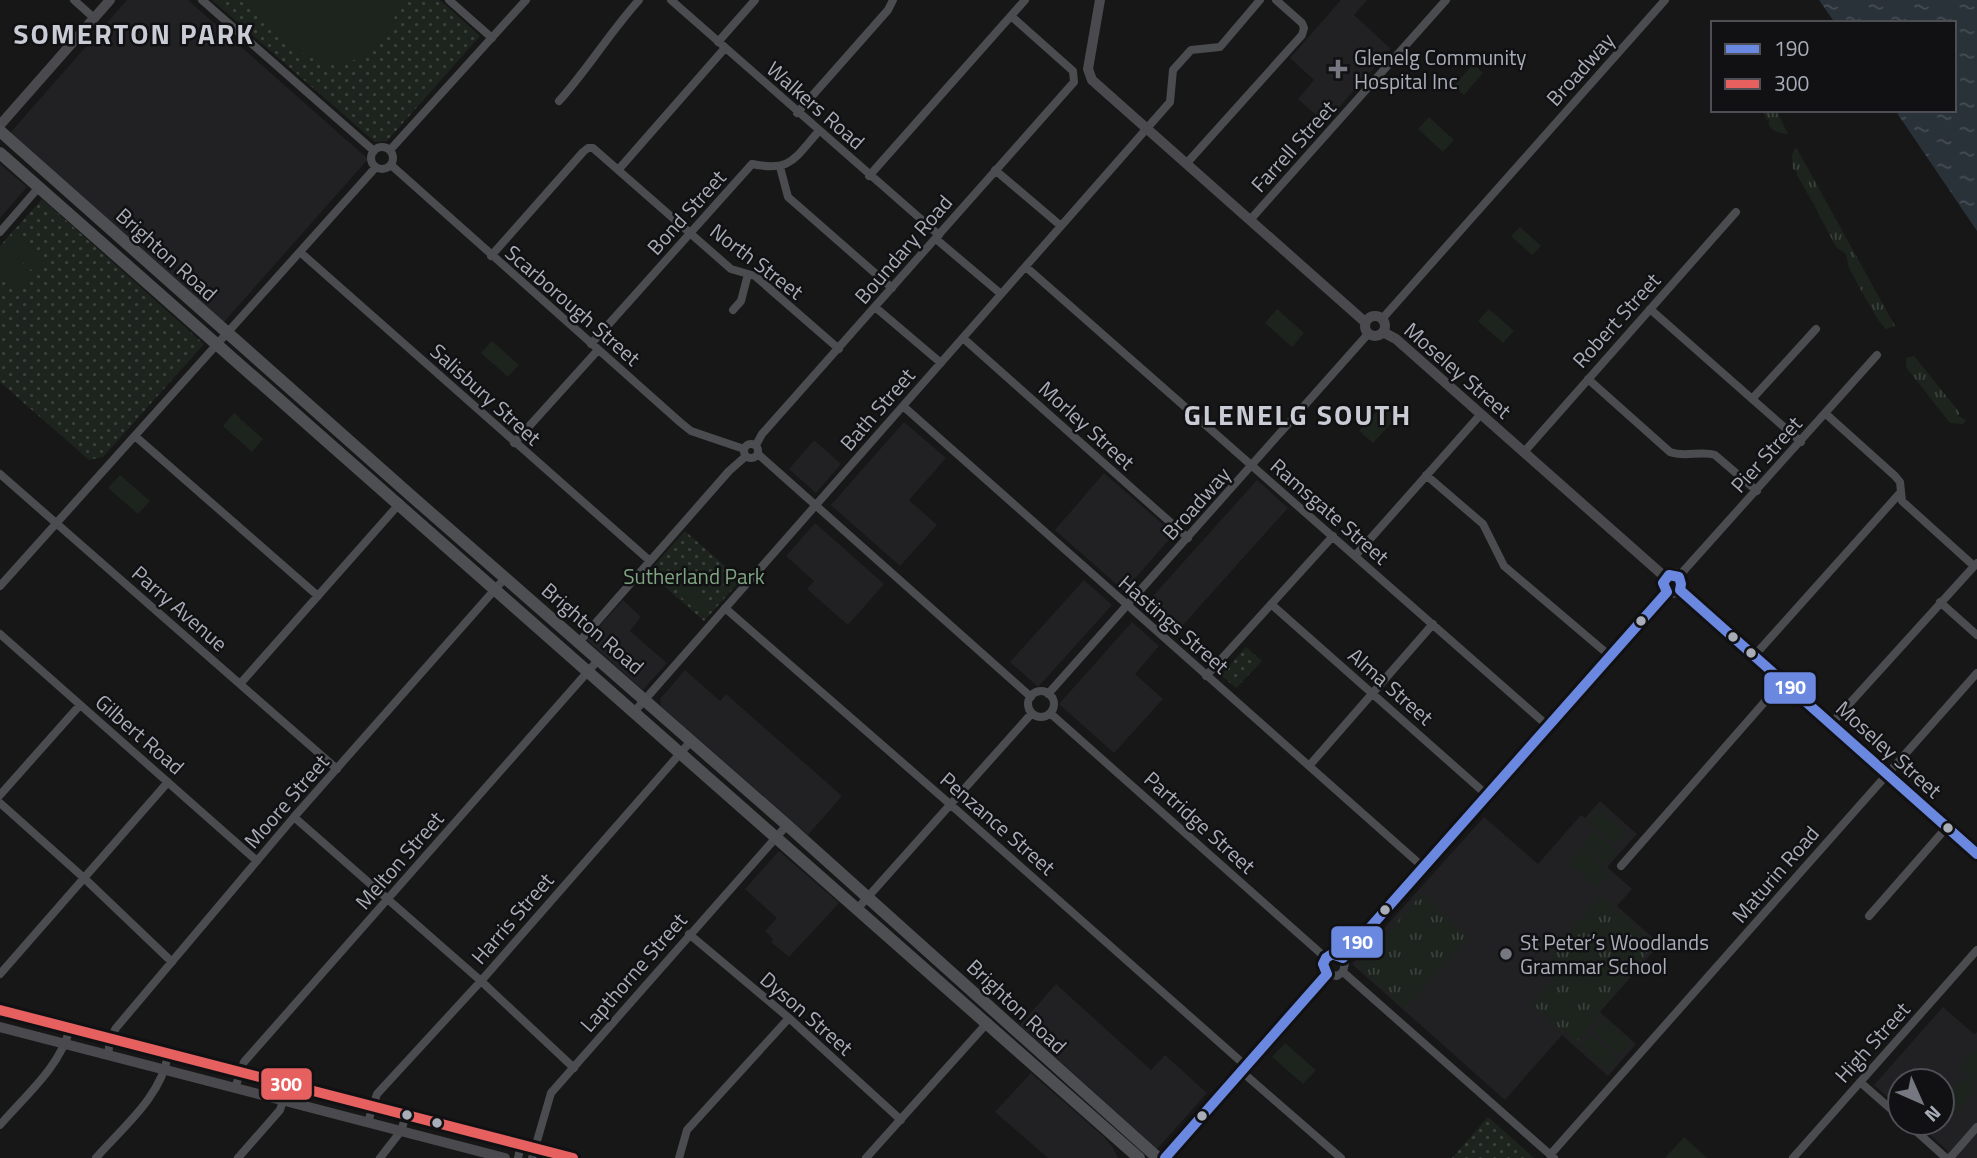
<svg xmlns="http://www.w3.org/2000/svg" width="1977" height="1158" viewBox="0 0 1977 1158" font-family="'Titillium Web',sans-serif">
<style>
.built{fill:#212123}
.grass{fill:url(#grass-tufts)}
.park{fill:url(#park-dots)}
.pitch{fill:#1d241e}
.water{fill:url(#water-ripples)}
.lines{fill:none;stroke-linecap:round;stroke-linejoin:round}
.street{stroke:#4b4c50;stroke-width:8}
.secondary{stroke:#4a4a4e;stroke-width:10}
.primary{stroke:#4d4f52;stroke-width:12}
.bus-1-casing{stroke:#111113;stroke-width:16}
.bus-2-casing{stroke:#111113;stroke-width:16}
.bus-1{stroke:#6b88e0;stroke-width:10}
.bus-2{stroke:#e66060;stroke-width:10}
.poi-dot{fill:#757880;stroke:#111113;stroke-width:2.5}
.bus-dot{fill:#a8adb8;stroke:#111113;stroke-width:2.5}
.labels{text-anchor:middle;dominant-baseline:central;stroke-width:5;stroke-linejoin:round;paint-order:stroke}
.poi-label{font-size:21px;fill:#a8adb8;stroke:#111113;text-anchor:start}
.street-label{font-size:21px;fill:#a8adb8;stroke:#111113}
.park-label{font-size:21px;fill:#7fa381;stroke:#111113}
.district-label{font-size:28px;font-weight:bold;letter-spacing:2px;fill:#c9ccd4;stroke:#111113}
.line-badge{stroke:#111113;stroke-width:2.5}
.badge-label{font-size:19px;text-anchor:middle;font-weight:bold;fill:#fff}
</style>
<defs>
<pattern id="grass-tufts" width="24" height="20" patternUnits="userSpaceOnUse" patternTransform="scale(1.75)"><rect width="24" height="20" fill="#1d241e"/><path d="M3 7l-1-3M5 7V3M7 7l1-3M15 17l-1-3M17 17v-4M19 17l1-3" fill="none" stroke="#3b413d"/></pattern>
<pattern id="park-dots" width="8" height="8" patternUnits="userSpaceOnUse" patternTransform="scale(1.75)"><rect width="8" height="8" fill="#1d241e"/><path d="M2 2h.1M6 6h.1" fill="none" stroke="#3b413d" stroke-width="1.8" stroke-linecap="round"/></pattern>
<pattern id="water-ripples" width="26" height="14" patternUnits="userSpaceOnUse" patternTransform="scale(1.75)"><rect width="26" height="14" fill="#2a3239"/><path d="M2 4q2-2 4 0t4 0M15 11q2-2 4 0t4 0" fill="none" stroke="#464d54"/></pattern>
</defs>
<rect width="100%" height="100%" fill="#171717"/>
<path class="built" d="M127,0H188L368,159L224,322L10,133Z
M1341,0H1367L1354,15L1391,49L1325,123L1298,99L1314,80L1290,58Z
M0,164L27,187L0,218Z
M904,422L946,458L909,500L937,525L900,566L831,505Z
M814,440L841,464L816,493L789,469Z
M1104,473L1174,534L1124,591L1055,530Z
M1257,480L1288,508L1175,634L1144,606Z
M815,523L884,584L848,625L807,589L814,581L786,556Z
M1084,580L1112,605L1038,687L1010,662Z
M623,600L641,617L630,631L667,663L643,690L587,640Z
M1132,622L1159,646L1135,674L1163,699L1114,753L1059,704Z
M685,670L720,701L726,694L842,796L808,835L661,706L660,699Z
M1600,801L1637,834L1607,867L1632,889L1617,906L1660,944L1600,1012L1636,1044L1608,1076L1562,1035L1505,1100L1352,964L1484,817L1538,864L1581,815L1585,818Z
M779,851L839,903L789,957L771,942L773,939L765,931L777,918L745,889Z
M1056,984L1151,1070L1165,1055L1207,1093L1157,1149L1020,1025Z
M1943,1007L1974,1034L1977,1032V1158H1943L1948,1151L1917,1123H1942V1081H1900V1108L1874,1085Z
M1031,1073L1103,1136L1112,1146L1118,1158H1048L995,1112Z"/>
<path class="grass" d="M1762,110H1776L1788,134C1778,133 1767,130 1769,119L1767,120Z
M1795,148L1797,149L1895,326L1886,329L1879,321L1864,296L1865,294H1863L1849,268L1846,254L1836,247L1814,205L1815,204L1813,203L1797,175V172L1793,169L1792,155Z
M1914,356L1960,413L1958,416L1966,420L1963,424L1950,423L1906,367V358Z
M1422,894L1467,938L1405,1008L1358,966Z
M1600,896L1654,944L1598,1013L1601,1016L1576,1043L1532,1004L1553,980L1549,975L1559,964L1550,955Z"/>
<path class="park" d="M212,0H440L480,36L387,141L375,142Z
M42,199L204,344L103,457L89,460L0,382V246Z
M685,531L741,580L704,621L648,572Z
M1246,647L1262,661L1236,688L1221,675Z
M1488,1117L1534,1158H1452Z"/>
<path class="pitch" d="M242,0H399V2C390,49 350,79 303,53C281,41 259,18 242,0Z
M1473,64L1483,73L1464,95L1454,86Z
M1429,117L1454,140L1443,152L1418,129Z
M1520,227L1541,246L1532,255L1511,236Z
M18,235L45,259L34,272L6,248Z
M3,251L31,275L19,288L0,271V255Z
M1277,309L1304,333L1292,347L1265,323Z
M1489,309L1514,331L1503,343L1478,321Z
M492,341L519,365L508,377L481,353Z
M1382,405L1396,418L1373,443L1359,431Z
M234,413L263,439L252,452L223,426Z
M120,475L150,501L138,514L108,488Z
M690,588L712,606L703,616L682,598Z
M1600,810L1625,833L1615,845L1590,822Z
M1594,831L1617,851L1605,864L1583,845Z
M1583,847L1609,874L1596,887L1568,863Z
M1605,1019L1631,1043L1620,1055L1593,1031Z
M1591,1034L1618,1058L1607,1070L1580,1047Z
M1285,1043L1316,1070L1303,1084L1272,1057Z
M1977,1048V1079L1975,1082L1959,1068Z
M1963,1077L1976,1088L1955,1113L1942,1101Z
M1684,1137L1707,1158H1665Z"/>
<path class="water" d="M1819,0H1977V231L1895,110H1954V23H1835Z"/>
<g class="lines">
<path class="street" d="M74,0L94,18
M202,0L374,151
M449,0L492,38
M671,0L939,235
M718,42L755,0
M559,101C588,69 610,32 639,0
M797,113L888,10L893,0
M371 158a11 11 0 1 1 22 0a11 11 0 1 1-22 0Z
M390,150L526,0
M1186,164L1302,35L1304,28L1302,23L1276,0
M391,165L681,423L691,431L744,449
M780,167L788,197L892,288
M619,169L725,48
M995,170L1061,226
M869,176L1025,0
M1250,220L1446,0
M0,232L39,187
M936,239L1001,294
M300,252L650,561
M491,256L583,152L588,148H593L731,269L755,276L839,349
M1026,267L1548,726
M875,307L941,363
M1650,309L1801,442
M733,310L741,301L748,274
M1382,319L1665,0
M963,338L1188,538
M591,344L752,164C791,172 794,159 818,132
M1588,379L1670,452C1685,458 1701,450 1715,455L1757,491
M1752,399L1816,329
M903,406L1423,867
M1826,414L1895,476L1900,482L1902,501L1974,566
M135,436L318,596
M514,443L598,350
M744 451a7 7 0 1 1 14 0a7 7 0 1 1-14 0Z
M756,445L762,434L1074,82L1073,71L1011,16
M1524,452L1736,212
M758,454L1031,697
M0,474L337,769
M1426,475L1483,524L1504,566L1610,656
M1355,556L1481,414
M1679,576L1877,355
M0,586L376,167
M1940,602L1977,635
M1271,604L1487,795
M725,608L951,805L1246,1066
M0,634L257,861
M579,642L729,471L746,456
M1754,656L1900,493
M1206,676L1333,536
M240,684L400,503
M1028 704a13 13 0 1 1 26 0a13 13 0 1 1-26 0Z
M1048,694L1368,334
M634,712L1170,102L1173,70L1191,50L1220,47L1260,0
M1050,713L1326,958
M1831,724L1977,563
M1309,766L1433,624
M0,795L80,705
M0,803L84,878L172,962
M294,817L481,981L574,1068
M1621,866L1783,681
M858,908L1032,713
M1869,916L1947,827
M689,934L789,1018L901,1120
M1343,958L1667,592
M1343,972L1554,1158
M0,974L168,782
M1327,974L1323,964L1326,958L1332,954L1343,958
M1327,974L1337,976L1343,972L1345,963L1343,958
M108,1055L110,1039L116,1028L294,817L505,578
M1241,1071L1341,1158
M1860,1082L1900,1117
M235,1088L244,1062L599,659
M368,1122L377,1094L481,981L691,741
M1907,1123L1946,1158
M0,1125C26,1095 60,1067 70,1028
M1550,1155L1977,673
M96,1158C123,1127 161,1097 168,1055
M238,1158L280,1110L288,1086
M380,1158L401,1131L406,1115
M518,1158L521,1145
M532,1158L551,1093L787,825
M679,1158L687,1130L789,1018
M866,1158L988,1022
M1165,1158L1327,974
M1793,1158L1977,950
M1950,1158L1977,1127"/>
<path class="secondary" d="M1100,0L1088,69L1092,80L1365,322
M0,125L110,0
M1365 326a10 10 0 1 1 20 0a10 10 0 1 1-20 0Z
M1383,332L1396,339L1665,577
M1663 583a10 10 0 1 1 20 0a10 10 0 1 1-20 0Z
M1680,590L1977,854
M0,1010L168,1055L573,1158
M0,1027L505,1158"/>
<path class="primary" d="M0,131L408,493L787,825L1158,1158
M0,153L1139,1158"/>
<defs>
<path id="bus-1" d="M1165,1158L1327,974L1323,964L1326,958L1332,954L1343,958L1667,592L1663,583L1669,575L1679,577L1681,584L1680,590L1977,854"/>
<path id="bus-2" d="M0,1010L573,1158"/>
</defs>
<use href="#bus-1" class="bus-1-casing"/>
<use href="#bus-2" class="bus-2-casing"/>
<use href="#bus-1" class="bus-1"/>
<use href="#bus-2" class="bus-2"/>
</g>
<g class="poi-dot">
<path d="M1334.5 58.5h7v7h7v7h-7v7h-7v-7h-7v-7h7z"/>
<circle cx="1506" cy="954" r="7"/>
</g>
<g class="bus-dot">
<circle cx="1641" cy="621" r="6"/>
<circle cx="1733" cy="637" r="6"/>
<circle cx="1751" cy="653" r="6"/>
<circle cx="1948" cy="828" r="6"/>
<circle cx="1385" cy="910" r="6"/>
<circle cx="407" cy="1115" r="6"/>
<circle cx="1202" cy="1116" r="6"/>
<circle cx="437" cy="1123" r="6"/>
</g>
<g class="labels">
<g class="poi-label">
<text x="1354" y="57">Glenelg Community<tspan x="1354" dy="24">Hospital Inc</tspan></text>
<text x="1520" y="942">St Peter’s Woodlands<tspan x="1520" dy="24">Grammar School</tspan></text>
</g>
<g class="street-label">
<text transform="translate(1580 69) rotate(-48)">Broadway</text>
<text transform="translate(816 105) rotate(41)">Walkers Road</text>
<text transform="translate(1293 146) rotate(-48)">Farrell Street</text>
<text transform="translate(686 212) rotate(-48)">Bond Street</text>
<text transform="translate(903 249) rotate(-49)">Boundary Road</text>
<text transform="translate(167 254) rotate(42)">Brighton Road</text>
<text transform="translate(757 261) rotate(37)">North Street</text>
<text transform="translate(573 305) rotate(41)">Scarborough Street</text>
<text transform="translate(1616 320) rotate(-48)">Robert Street</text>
<text transform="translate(1458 370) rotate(41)">Moseley Street</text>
<text transform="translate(486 394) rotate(42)">Salisbury Street</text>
<text transform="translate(877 409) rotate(-49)">Bath Street</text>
<text transform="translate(1087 425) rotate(42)">Morley Street</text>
<text transform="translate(1766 454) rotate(-48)">Pier Street</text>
<text transform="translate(1196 503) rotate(-48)">Broadway</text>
<text transform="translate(1330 511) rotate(41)">Ramsgate Street</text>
<text transform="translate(180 608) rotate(41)">Parry Avenue</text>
<text transform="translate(1174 624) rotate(41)">Hastings Street</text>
<text transform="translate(593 628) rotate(41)">Brighton Road</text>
<text transform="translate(1391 686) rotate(41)">Alma Street</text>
<text transform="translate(140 734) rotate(41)">Gilbert Road</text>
<text transform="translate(1889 749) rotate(42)">Moseley Street</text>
<text transform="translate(286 801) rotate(-49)">Moore Street</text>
<text transform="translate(1200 822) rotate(42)">Partridge Street</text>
<text transform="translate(998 823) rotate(41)">Penzance Street</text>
<text transform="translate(399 860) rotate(-49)">Melton Street</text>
<text transform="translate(1775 874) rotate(-49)">Maturin Road</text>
<text transform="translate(512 918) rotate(-49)">Harris Street</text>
<text transform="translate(633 972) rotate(-49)">Lapthorne Street</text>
<text transform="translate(1017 1006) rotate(43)">Brighton Road</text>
<text transform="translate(807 1013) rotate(41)">Dyson Street</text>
<text transform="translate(1872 1042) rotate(-48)">High Street</text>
</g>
<g class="park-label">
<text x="694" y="576">Sutherland Park</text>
</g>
<g class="district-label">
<text x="134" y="33">SOMERTON PARK</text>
<text x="1298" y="414">GLENELG SOUTH</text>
</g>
</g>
<g class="line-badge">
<rect x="1763" y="671" width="54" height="34" rx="7" fill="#6b88e0"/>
<rect x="1330" y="925" width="54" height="34" rx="7" fill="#6b88e0"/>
<rect x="260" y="1067" width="53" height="34" rx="7" fill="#e66060"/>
</g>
<g class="badge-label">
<text x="1790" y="694">190</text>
<text x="1357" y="949">190</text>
<text x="286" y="1091">300</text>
</g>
<rect x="1711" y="21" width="245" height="91" fill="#111113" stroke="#4d4f55" stroke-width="2"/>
<rect x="1725" y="44" width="35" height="10" fill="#6b88e0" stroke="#4d4f55" stroke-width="2"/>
<text x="1774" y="56" font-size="21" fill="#a8adb8">190</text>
<rect x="1725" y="79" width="35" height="10" fill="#e66060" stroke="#4d4f55" stroke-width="2"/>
<text x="1774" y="91" font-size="21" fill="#a8adb8">300</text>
<g transform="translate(1921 1102) rotate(135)"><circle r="33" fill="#111113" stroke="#4d4f55" stroke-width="2"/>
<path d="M0-5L12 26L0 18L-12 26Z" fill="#757880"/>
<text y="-10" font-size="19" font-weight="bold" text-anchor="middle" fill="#a8adb8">N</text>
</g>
</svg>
